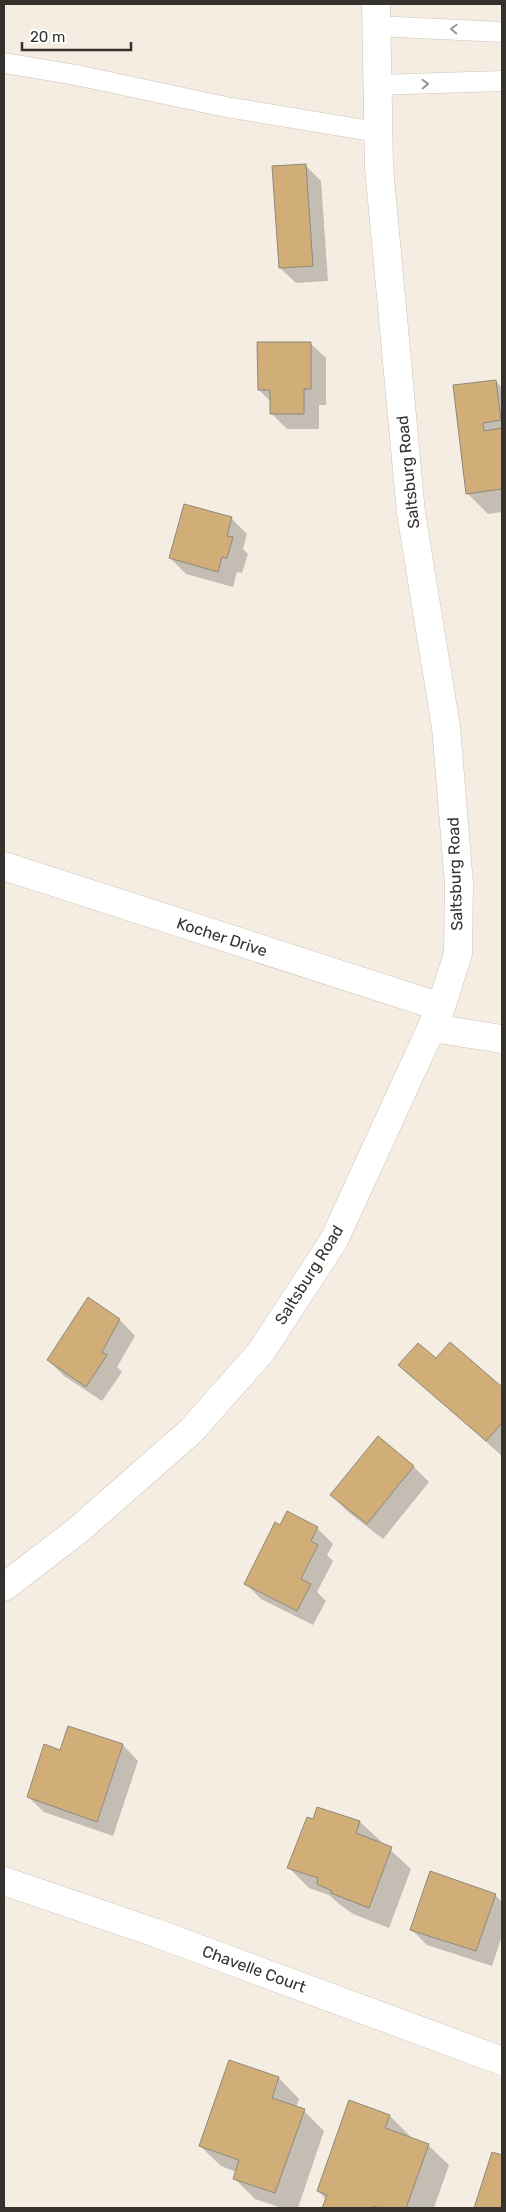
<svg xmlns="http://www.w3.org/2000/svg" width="506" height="2212" viewBox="0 0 506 2212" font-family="Rubik,sans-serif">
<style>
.shadow{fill:#0003}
.building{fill:#d1ae77;stroke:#8e887d}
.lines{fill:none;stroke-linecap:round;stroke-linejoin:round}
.lane-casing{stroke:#ccc4b9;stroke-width:21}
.street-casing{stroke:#ccc4b9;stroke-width:29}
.secondary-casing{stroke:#ccc4b9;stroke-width:29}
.lane{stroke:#fff;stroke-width:20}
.street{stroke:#fff;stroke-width:28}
.secondary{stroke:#fff;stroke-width:28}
.oneway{stroke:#9a9896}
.labels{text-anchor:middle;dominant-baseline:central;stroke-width:4;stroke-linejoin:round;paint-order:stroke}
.street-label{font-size:16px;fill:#35322e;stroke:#fff}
</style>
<rect width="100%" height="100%" fill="#f6ede2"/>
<path class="shadow" d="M305,165L321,181L328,281L296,283L280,268Z
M310,343L326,358V405H319V429H287L271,413V402L259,390Z
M496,381L502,388V512L488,514L467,493L454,386Z
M231,518L247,534L243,549L248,554L242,573L237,572L233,587L186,574L170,558Z
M120,1320L135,1336L117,1367L122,1372L102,1401L64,1376L48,1360Z
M450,1344L502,1389V1456L400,1365L436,1360Z
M413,1466L429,1482L383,1539L347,1511L332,1495Z
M280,1527L317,1528L333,1544L327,1555L333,1561L317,1592L326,1601L313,1625L261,1599L245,1583Z
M69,1727L123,1745L138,1761L113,1836L44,1812L28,1797L61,1751Z
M314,1820L360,1822L411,1869L389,1928L353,1914L339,1904L329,1895L309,1888L289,1868Z
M495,1895L502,1902V1936L492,1966L427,1945L411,1929Z
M279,2078L299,2099L296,2108L304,2111L324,2131L298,2208H282L255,2199L234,2178L236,2172L221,2166L200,2146Z
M390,2116L410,2136V2138L428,2145L449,2165L434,2208H323L327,2200L318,2191Z
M493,2154L502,2156V2208H475Z"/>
<path class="building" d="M306,164L313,266L279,268L272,166Z
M257,342H311V389H304V414H270V390H258Z
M496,380L501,420L483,423L484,431L502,428V489L466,494L453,385Z
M184,504L232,517L227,536L233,537L227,558L222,557L218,572L169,558Z
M88,1297L120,1319L102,1352L107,1355L86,1387L47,1360Z
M450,1342L502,1387V1423L486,1441L398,1365L418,1343L436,1358Z
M378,1436L414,1466L367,1524L330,1495Z
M287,1511L318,1527L311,1541L318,1545L301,1579L311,1584L297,1611L244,1584L275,1522L280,1525Z
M68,1726L123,1744L97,1822L27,1797L44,1744L60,1750Z
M317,1807L360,1821L356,1833L392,1847L369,1908L331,1893L332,1891L317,1884L318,1878L287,1868L307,1817L313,1819Z
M430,1871L496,1894L476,1951L410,1930Z
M229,2060L279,2077L272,2098L305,2109L275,2193L233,2179L239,2160L199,2146Z
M349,2100L390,2115L385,2128L429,2144L406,2208H380L373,2206L372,2208H322L327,2195L317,2191Z
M492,2152L502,2155V2208H474Z"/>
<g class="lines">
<defs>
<path id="lane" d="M376,26L502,32
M4,63L76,75L226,107L377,132
M376,85L502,81"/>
<path id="street" d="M4,866L441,1007
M432,1028L502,1039
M4,1881L156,1933L502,2061"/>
<path id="secondary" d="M4,1587L77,1531L191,1431L261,1352L334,1240L441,1007L458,954L459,884L446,727L411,513L379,167L376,4"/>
</defs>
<use href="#lane" class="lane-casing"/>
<use href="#street" class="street-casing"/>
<use href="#secondary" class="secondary-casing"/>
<use href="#lane" class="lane"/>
<use href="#street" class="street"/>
<use href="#secondary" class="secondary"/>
</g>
<defs><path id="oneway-chevron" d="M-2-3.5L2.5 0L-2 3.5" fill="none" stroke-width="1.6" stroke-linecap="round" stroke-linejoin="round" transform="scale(1.25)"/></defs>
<g class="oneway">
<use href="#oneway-chevron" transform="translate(454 29) rotate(-177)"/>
<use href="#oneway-chevron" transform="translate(425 84) rotate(-2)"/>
</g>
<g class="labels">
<g class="street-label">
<text transform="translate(408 472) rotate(-96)">Saltsburg Road</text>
<text transform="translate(455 874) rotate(-92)">Saltsburg Road</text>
<text transform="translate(222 937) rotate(18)">Kocher Drive</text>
<text transform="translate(309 1275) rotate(-58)">Saltsburg Road</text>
<text transform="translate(254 1969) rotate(20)">Chavelle Court</text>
</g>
</g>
<rect width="506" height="2212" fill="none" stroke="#35322e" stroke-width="10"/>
<path d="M22 42v8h109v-8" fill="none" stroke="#35322e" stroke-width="2.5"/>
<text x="30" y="42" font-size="15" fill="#35322e" stroke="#ffffff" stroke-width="4" paint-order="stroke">20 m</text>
</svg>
